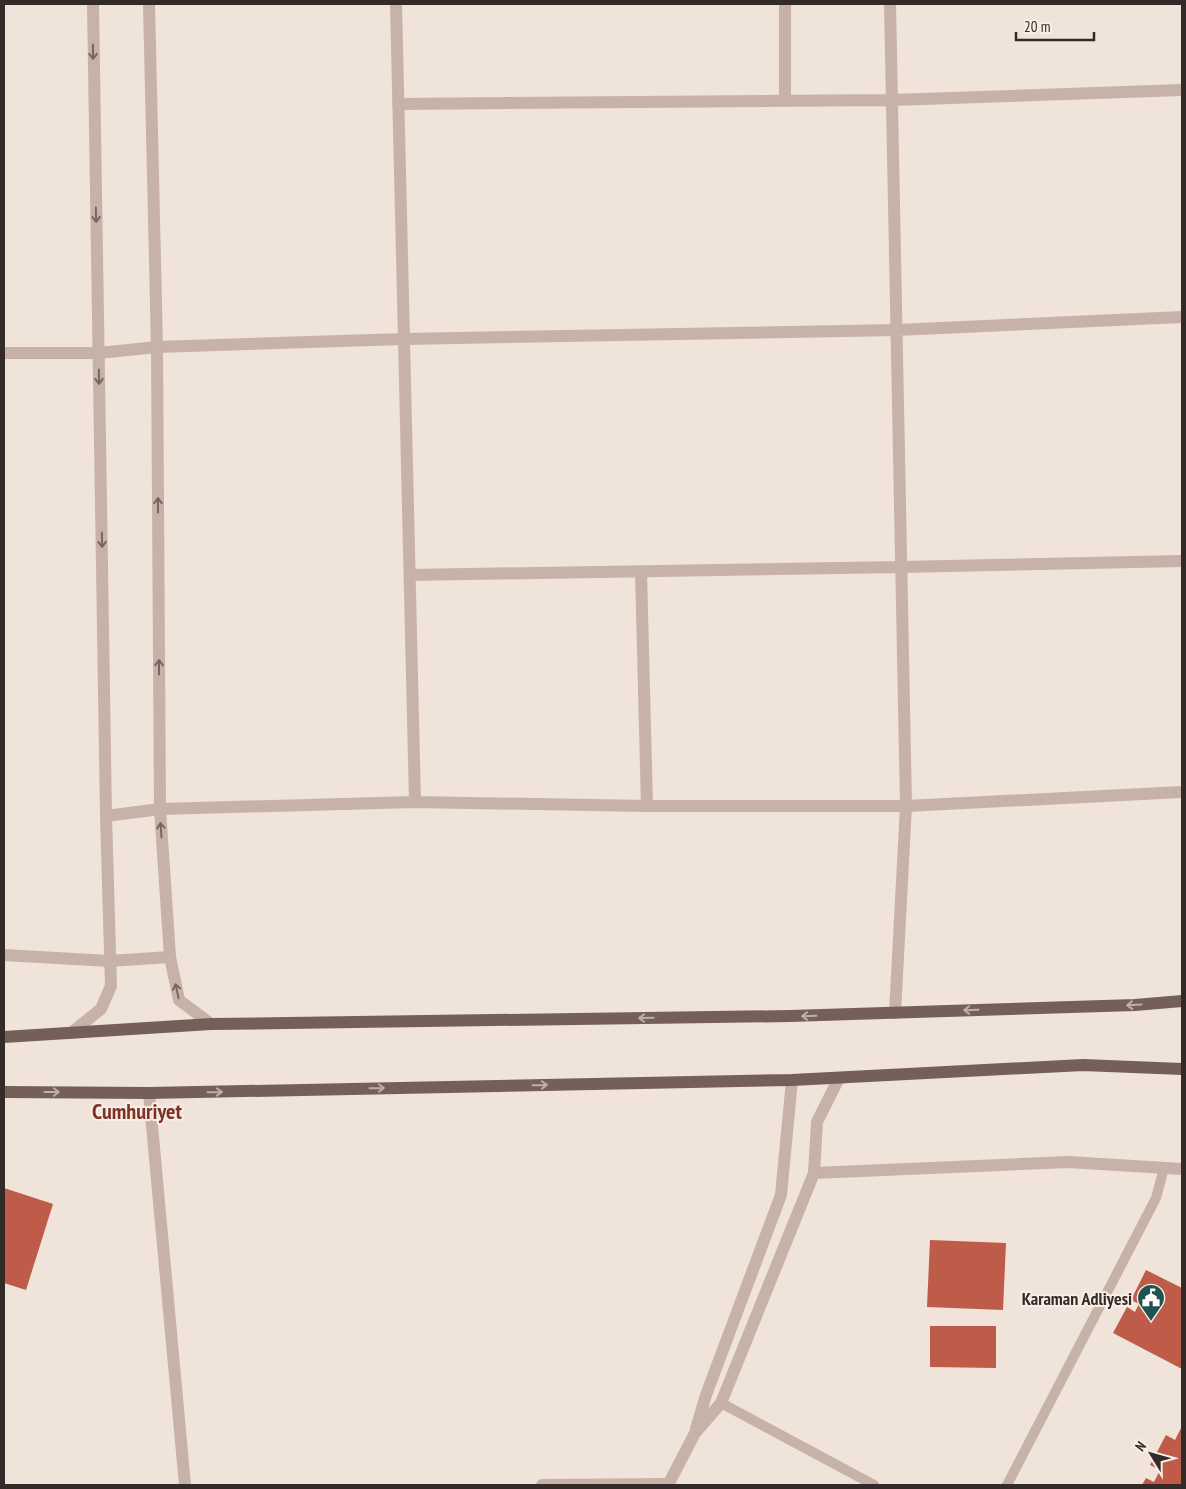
<svg xmlns="http://www.w3.org/2000/svg" width="1186" height="1489" viewBox="0 0 1186 1489" font-family="'PT Sans Narrow',sans-serif">
<style>
.building{fill:#be5b49}
.lines{fill:none;stroke-linecap:round;stroke-linejoin:round}
.service{stroke:#c7b2a7;stroke-width:10}
.minor{stroke:#c7b2a7;stroke-width:12}
.tertiary{stroke:#c7b2a7;stroke-width:12}
.primary{stroke:#756059;stroke-width:12}
.oneway{stroke:#766761}
.oneway2{stroke:#bdaea7}
.labels{text-anchor:middle;dominant-baseline:central;stroke-width:4;stroke-linejoin:round;paint-order:stroke}
.poi-label{font-size:18px;font-weight:bold;fill:#342a27;stroke:#f8eee6;text-anchor:end}
.district-label{font-size:22px;font-weight:bold;fill:#7e3225;stroke:#f8eee6}
</style>
<rect width="100%" height="100%" fill="#f0e3da"/>
<path class="building" d="M4,1188L53,1204L26,1290L4,1283Z
M930,1240L1006,1243L1003,1310L927,1307Z
M1146,1270L1182,1288V1369L1113,1333L1127,1307L1135,1312L1139,1304L1131,1300Z
M930,1326H996V1368L930,1367Z
M1182,1426V1485H1142L1146,1478L1154,1482L1160,1470L1150,1465L1166,1435L1175,1440Z"/>
<g class="lines">
<path class="service" d="M721,1403L874,1485
M1007,1485L1156,1198L1164,1168"/>
<path class="minor" d="M396,4L415,802
M785,4V101
M890,4L906,806L895,1013
M398,104L892,100L1182,90
M4,353H99L157,347L404,339L897,330L1182,317
M641,572L647,806
M410,575L901,567L1182,561
M106,816L160,809L415,802L647,806H906L1182,792
M4,955L109,961L170,957
M149,1093L185,1485
M814,1173L1068,1162L1182,1169
M542,1485L669,1484"/>
<path class="tertiary" d="M149,4L157,347L160,809L170,957L179,1000L211,1024
M71,1033L101,1009L111,986L106,816L93,4
M696,1429L706,1395L781,1195L792,1080
M668,1485L695,1433L721,1403L814,1173L817,1122L839,1078"/>
<path class="primary" d="M4,1037L211,1024L790,1016L1135,1005L1182,1001
M4,1092L149,1093L792,1080L1083,1065L1182,1069"/>
</g>
<defs><path id="oneway-shaft" d="M-6 0H5M1.5-3L5.5 0L1.5 3" fill="none" stroke-width="1.6" stroke-linecap="round" stroke-linejoin="round" transform="scale(1.25)"/></defs>
<g class="oneway">
<use href="#oneway-shaft" transform="translate(93 52) rotate(89)"/>
<use href="#oneway-shaft" transform="translate(96 215) rotate(89)"/>
<use href="#oneway-shaft" transform="translate(99 377) rotate(89)"/>
<use href="#oneway-shaft" transform="translate(158 505) rotate(-90)"/>
<use href="#oneway-shaft" transform="translate(102 540) rotate(89)"/>
<use href="#oneway-shaft" transform="translate(159 667) rotate(-90)"/>
<use href="#oneway-shaft" transform="translate(161 830) rotate(-94)"/>
<use href="#oneway-shaft" transform="translate(177 991) rotate(-102)"/>
</g>
<g class="oneway2">
<use href="#oneway-shaft" transform="translate(1134 1005) rotate(177)"/>
<use href="#oneway-shaft" transform="translate(971 1010) rotate(178)"/>
<use href="#oneway-shaft" transform="translate(809 1016) rotate(178)"/>
<use href="#oneway-shaft" transform="translate(646 1018) rotate(179)"/>
<use href="#oneway-shaft" transform="translate(540 1085) rotate(-1)"/>
<use href="#oneway-shaft" transform="translate(377 1088) rotate(-1)"/>
<use href="#oneway-shaft" transform="translate(52 1092)"/>
<use href="#oneway-shaft" transform="translate(215 1092) rotate(-1)"/>
</g>
<defs>
<symbol id="civic-pin" viewBox="-11 -11 22 30"><path d="M0 17L-7.5 6A9.5 9.5 0 1 1 7.5 6Z" fill="#1f5251" stroke="#f8eee6"/><path d="M-.6-6.5H3V-4.5H.6V-3L4-1V1h2V6H-6V1h2V-1L-.6-3ZM-1.2 2.5V6h2.4V2.5Z" fill="#fff"/></symbol>
</defs>
<g fill-rule="evenodd">
<use href="#civic-pin" x="1135" y="1282" width="32" height="43"/>
</g>
<g class="labels">
<g class="poi-label">
<text x="1132" y="1298">Karaman Adliyesi</text>
</g>
<g class="district-label">
<text x="137" y="1111">Cumhuriyet</text>
</g>
</g>
<rect width="1186" height="1489" fill="none" stroke="#342a27" stroke-width="10"/>
<g transform="translate(1151 1454) rotate(307)" stroke="#f8eee6" stroke-width="4" paint-order="stroke">
<path d="M0-4L9 19L0 12L-9 19Z" fill="#342a27"/>
<text y="-8" font-size="14" font-weight="bold" text-anchor="middle" fill="#342a27">N</text>
</g>
<path d="M1016 32v8h78v-8" fill="none" stroke="#342a27" stroke-width="2.5"/>
<text x="1024" y="32" font-size="15" fill="#342a27" stroke="#f8eee6" stroke-width="4" paint-order="stroke">20 m</text>
</svg>
